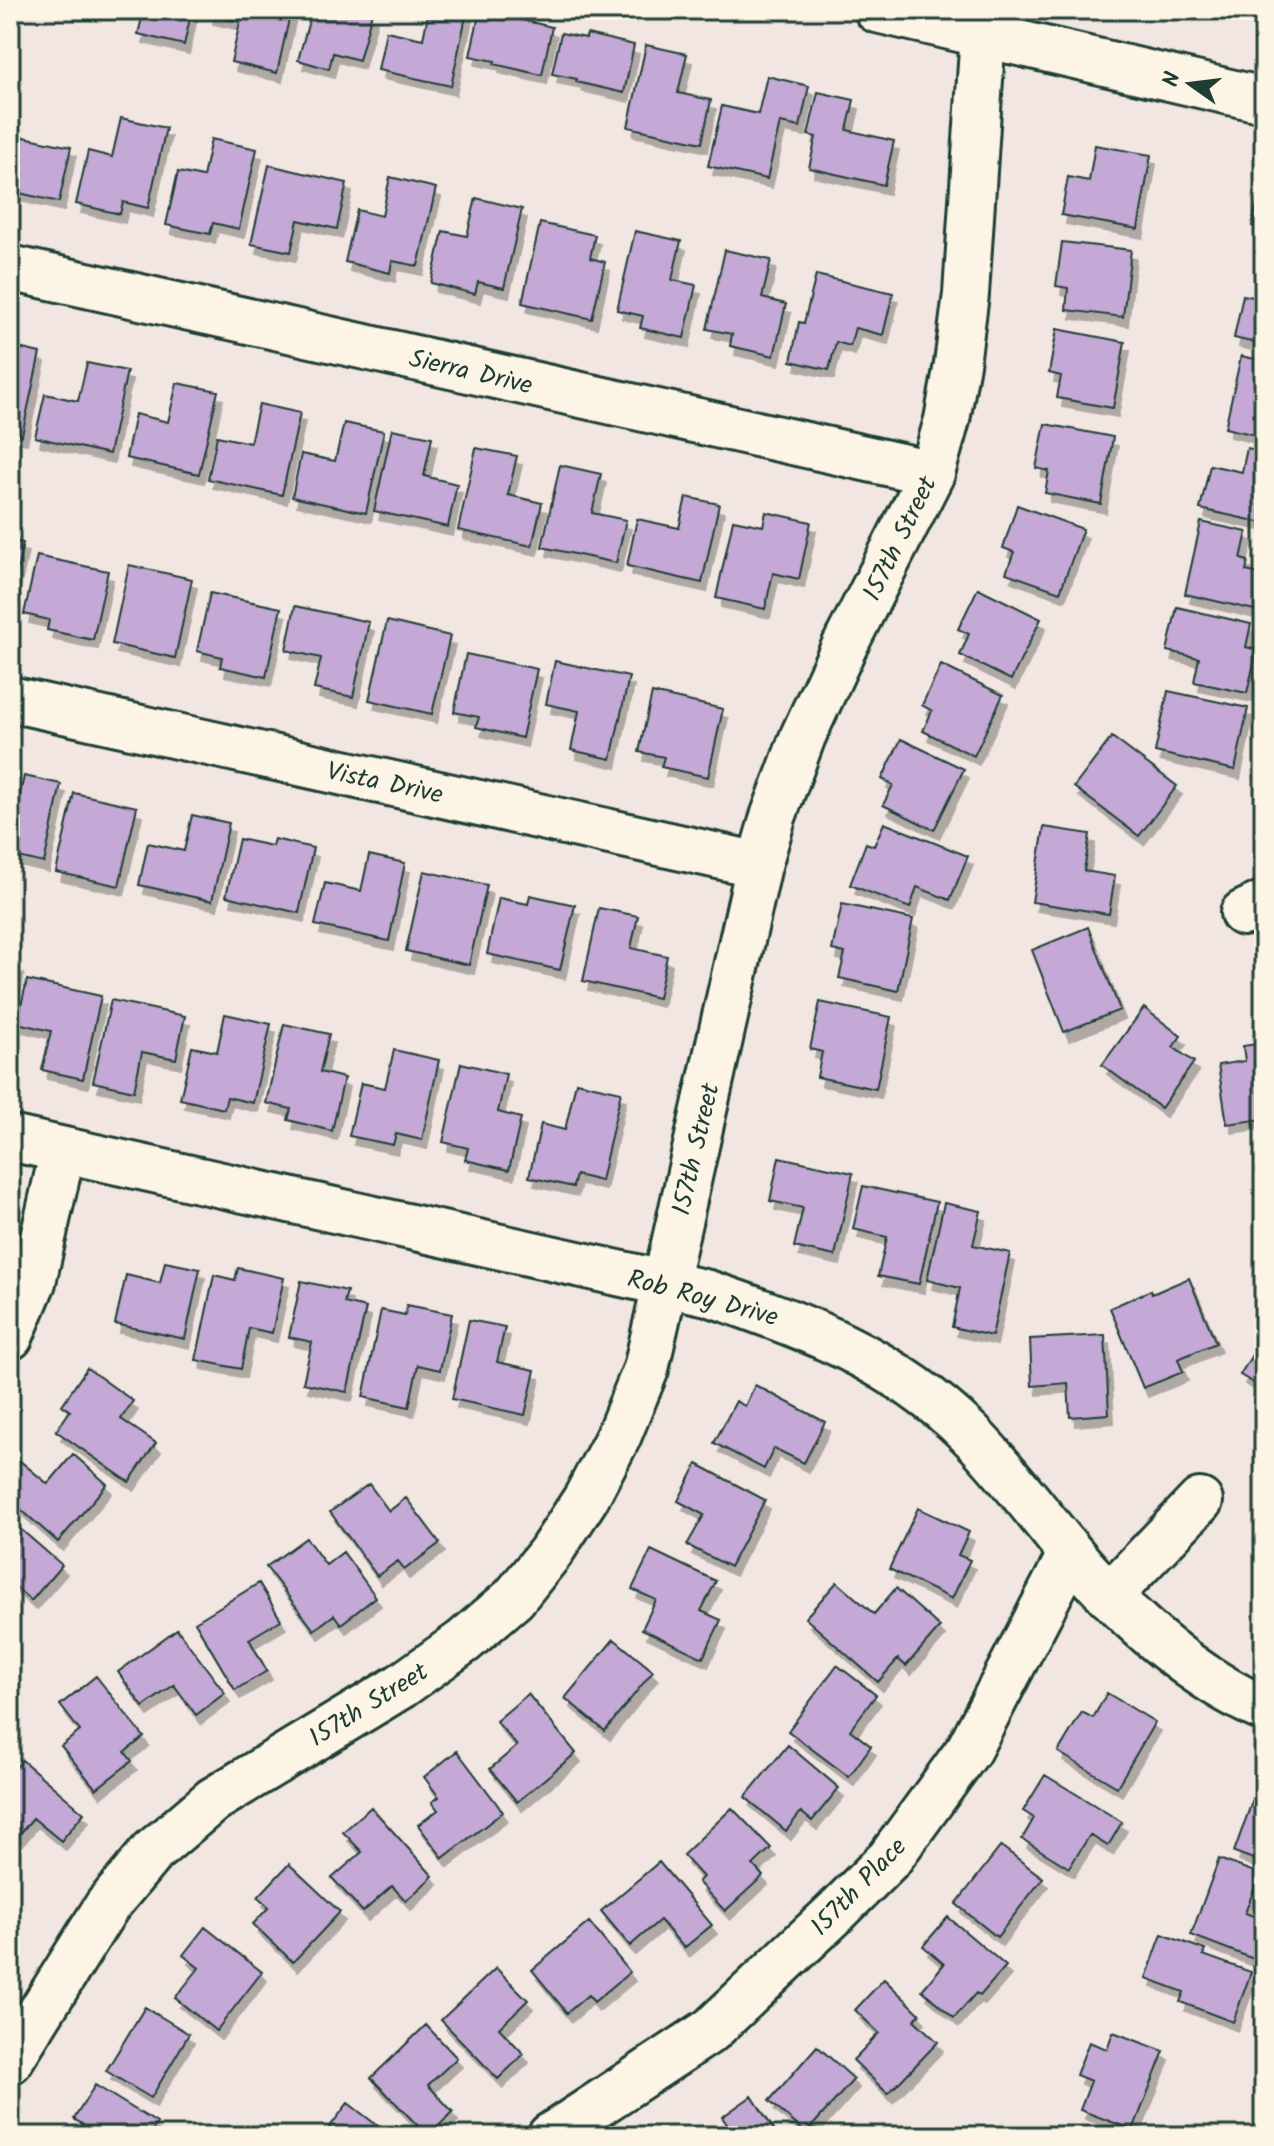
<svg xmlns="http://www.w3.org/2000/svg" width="1274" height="2146" font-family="Kalam,sans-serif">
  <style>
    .building { fill: #c4a8d5; stroke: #1f3d34; stroke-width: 2; filter: url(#shadow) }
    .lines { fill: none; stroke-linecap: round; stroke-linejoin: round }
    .minor-casing { stroke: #1f3d34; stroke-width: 50 }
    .minor { stroke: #fcf5e5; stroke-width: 44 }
    .labels { text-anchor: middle; stroke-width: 6; stroke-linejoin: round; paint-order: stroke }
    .street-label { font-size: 26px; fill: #1f3d34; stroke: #fcf5e5 }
  </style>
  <defs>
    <filter id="shadow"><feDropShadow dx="5" dy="9" stdDeviation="0" flood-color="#0004"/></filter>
  </defs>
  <rect width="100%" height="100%" fill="#f1e6e2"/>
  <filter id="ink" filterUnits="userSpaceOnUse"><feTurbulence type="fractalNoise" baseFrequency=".0125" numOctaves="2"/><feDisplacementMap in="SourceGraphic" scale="16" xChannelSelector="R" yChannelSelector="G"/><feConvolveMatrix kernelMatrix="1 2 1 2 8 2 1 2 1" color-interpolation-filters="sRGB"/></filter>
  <g filter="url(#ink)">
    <path class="building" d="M144 10H192L184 45 138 34Z
      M209 10H291L277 73 231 62 240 22 208 15Z
      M312 10H361L372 13 359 60 333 53 329 69 298 60Z
      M429 10 467 12 451 86 378 70 386 31 423 39Z
      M479 15 504 20 505 16 552 27 542 75 494 64 495 61 470 56Z
      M561 33 586 38 587 34 634 45 624 93 576 82 577 79 552 74Z
      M646 45 687 54 678 93 711 100 702 143 628 127Z
      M767 76 809 86 800 127 780 123 767 179 708 166 722 106 758 114Z
      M818 92 854 100 847 130 894 141 884 185 809 168 816 137 808 135Z
      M121 118 166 128 148 208 123 202 120 214 76 204 88 151 112 157Z
      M10 134 71 147 59 202 10 191Z
      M211 139 257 149 239 229 213 223 210 234 166 225 178 172 203 177Z
      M1095 145 1151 155 1138 229 1061 215 1068 177 1089 181Z
      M269 165 347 183 337 229 298 220 291 252 251 244Z
      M390 177 436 188 418 266 392 261 390 273 345 262 357 210 382 216Z
      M1262 182 1264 183V229L1252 226Z
      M476 198 522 209 504 288 478 282 475 294 431 283 443 231 467 236Z
      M540 223 595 235 590 258 605 262 592 319 522 303Z
      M635 231 681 241 672 280 696 285 684 338 640 328 643 316 617 310Z
      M1062 242 1131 250 1123 317 1066 310 1068 288 1056 286Z
      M725 250 771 260 762 298 786 304 774 356 730 346 732 334 707 329Z
      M816 275 893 293 883 335 855 328 850 346 836 342 829 370 791 361 799 322 804 323Z
      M1243 295 1264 299V345L1234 338Z
      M1057 329 1125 342 1113 408 1057 398 1061 376 1049 373Z
      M10 346 40 353 22 435 10 433Z
      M1241 356 1264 361V437L1225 428Z
      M87 363 127 371 109 454 35 437 45 394 78 401Z
      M177 383 218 391 199 474 126 458 135 414 168 422Z
      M259 404 300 413 282 495 208 479 217 436 250 443Z
      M344 423 384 431 366 513 292 497 301 454 335 461Z
      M1045 424 1113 437 1101 504 1045 493 1049 471 1036 468Z
      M392 429 432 437 424 476 457 484 448 527 374 511Z
      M476 448 517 456 508 495 542 503 532 546 458 530Z
      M1247 448 1264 452V523L1200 509 1210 465 1242 472Z
      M560 465 601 474 592 513 626 520 616 563 542 547Z
      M686 497 719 504 702 583 627 566 637 519 679 528Z
      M1017 505 1083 529 1060 592 1006 573 1014 552 1003 548Z
      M766 512 811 522 799 579 773 573 765 609 716 598 733 520 763 526Z
      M1201 522 1247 532 1241 559 1248 561 1246 571 1264 575 1263 612 1185 594Z
      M10 540 23 543 10 603Z
      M37 556 108 571 93 640 47 630 49 620 24 614Z
      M129 565 192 579 175 658 112 644Z
      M978 588 1041 619 1011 680 960 655 969 634 958 629Z
      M210 593 281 608 266 677 220 667 222 657 197 651Z
      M295 606 369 622 353 697 314 689 321 658 286 650Z
      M1177 607 1251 624 1246 647 1257 650 1247 693 1194 682 1199 658 1167 651Z
      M387 621 450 636 432 714 369 700Z
      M466 654 537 669 522 738 476 727 479 717 454 712Z
      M555 661 629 677 611 759 571 750 579 711 546 704Z
      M941 665 1003 695 974 756 923 731 932 711 922 705Z
      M1168 691 1248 708 1235 770 1155 752Z
      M652 693 723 709 708 777 661 767 664 757 639 752Z
      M1112 737 1177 786 1139 836 1074 787Z
      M901 739 964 769 934 830 883 805 893 785 882 779Z
      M24 776 61 784 44 863 10 855V811L16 812Z
      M74 793 137 807 119 886 56 872Z
      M192 815 229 823 212 901 139 885 148 843 184 851Z
      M884 823 968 856 950 900 917 887 910 908 850 885 866 843 874 846Z
      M1044 827 1090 834 1084 871 1115 876 1109 914 1032 902Z
      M239 839 272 846 274 839 313 848 299 913 226 896Z
      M369 855 405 863 389 941 315 925 325 883 361 891Z
      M424 871 487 885 469 965 406 951Z
      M530 895 575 905 560 970 487 954 499 898 528 904Z
      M842 904 913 919 898 991 839 978 845 953 832 950Z
      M599 908 638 916 631 948 667 956 658 998 583 981Z
      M1088 927 1120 1010 1064 1032 1032 950Z
      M10 963 19 965 10 1007Z
      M27 980 101 996 83 1079 42 1070 51 1031 17 1023Z
      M111 1000 185 1016 176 1059 142 1052 134 1091 93 1082Z
      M820 1002 891 1017 876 1089 817 1077 822 1052 810 1049Z
      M1144 1008 1181 1036 1173 1047 1194 1062 1161 1108 1102 1065Z
      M225 1014 271 1024 253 1103 227 1097 224 1109 180 1099 192 1047 217 1052Z
      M284 1024 329 1034 320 1072 344 1078 332 1131 288 1120 291 1109 266 1103Z
      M1264 1043V1119L1227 1124 1218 1065 1245 1061 1243 1046Z
      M394 1050 439 1060 422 1140 396 1134 393 1145 349 1136 361 1083 385 1088Z
      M461 1063 506 1074 498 1112 521 1118 509 1170 465 1160 468 1148 443 1142Z
      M576 1082 621 1092 601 1181 576 1175 573 1187 529 1177 541 1124 565 1130Z
      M779 1157 853 1173 835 1256 794 1247 803 1208 770 1201Z
      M863 1186 937 1202 919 1284 878 1276 887 1237 853 1229Z
      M944 1203 981 1211 973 1245 1010 1253 992 1336 952 1327 960 1288 927 1280Z
      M165 1262 200 1269 185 1339 115 1324 126 1275 160 1283Z
      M238 1268 284 1278 272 1333 249 1328 241 1369 196 1360 214 1275 235 1280Z
      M1189 1278 1216 1343 1178 1359 1183 1372 1143 1388 1110 1308 1151 1290 1152 1294Z
      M301 1281 347 1291 344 1303 366 1308 347 1392 303 1383 312 1342 289 1337Z
      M407 1305 452 1314 440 1370 418 1365 409 1407 363 1397 381 1310 405 1315Z
      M469 1320 505 1327 497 1362 535 1370 525 1415 452 1399Z
      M1105 1335 1109 1414 1070 1417 1068 1383 1032 1386 1030 1339Z
      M1264 1335V1389L1240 1375Z
      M87 1368 133 1401 121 1419 156 1443 129 1482 56 1431 70 1411 62 1405Z
      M755 1385 825 1422 804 1463 774 1448 764 1469 714 1443 736 1401 745 1406Z
      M73 1454 107 1484 58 1542 10 1500V1473L20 1461 48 1484Z
      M697 1464 765 1500 730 1567 687 1545 704 1515 678 1501Z
      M369 1484 389 1511 406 1498 440 1543 404 1570 398 1561 377 1576 330 1512Z
      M918 1508 969 1532 958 1555 970 1560 952 1599 889 1569Z
      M10 1520 62 1565 31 1601 10 1582Z
      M306 1538 326 1565 343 1552 376 1597 341 1624 334 1615 314 1630 266 1567Z
      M651 1550 716 1581 701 1611 721 1620 703 1658 642 1629 656 1600 632 1589Z
      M837 1582 874 1614 896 1588 940 1627 906 1666 898 1659 878 1682 805 1618Z
      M259 1583 281 1620 249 1639 267 1671 235 1690 195 1622Z
      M177 1629 225 1693 196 1715 174 1685 143 1707 118 1672Z
      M614 1639 653 1671 605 1731 565 1698Z
      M837 1665 876 1695 850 1730 871 1746 849 1777 788 1731Z
      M96 1676 144 1737 125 1752 132 1761 96 1789 61 1746 80 1731 60 1705Z
      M1107 1693 1155 1722 1117 1787 1058 1752 1082 1712 1093 1718Z
      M528 1694 576 1753 517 1802 490 1769 517 1746 496 1721Z
      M788 1745 839 1788 812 1821 801 1812 786 1831 745 1797Z
      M457 1751 503 1812 443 1858 418 1825 438 1810 432 1802 439 1797 424 1777Z
      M22 1760 84 1813 61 1841 33 1818 10 1846V1775Z
      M1045 1775 1122 1822 1108 1846 1090 1835 1069 1868 1022 1839 1034 1818 1023 1811Z
      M1259 1782 1264 1784V1863L1234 1852Z
      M371 1807 433 1876 406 1901 392 1886 363 1912 332 1878 362 1852 343 1832Z
      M732 1808 771 1848 753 1865 763 1876 725 1911 698 1882 703 1877 683 1855Z
      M1001 1846 1043 1878 997 1937 956 1904Z
      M1219 1859 1260 1874 1245 1913 1264 1920V1963L1191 1935Z
      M659 1862 712 1925 684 1948 660 1920 630 1946 601 1911Z
      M289 1864 340 1912 293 1962 253 1924 269 1907 258 1897Z
      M948 1917 1006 1966 980 1996 976 1993 954 2018 922 1990 944 1964 923 1946Z
      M589 1922 630 1972 594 2002 588 1995 567 2013 532 1970Z
      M205 1927 262 1972 216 2031 175 1998 199 1968 183 1955Z
      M1162 1934 1205 1950 1203 1955 1251 1972 1233 2022 1180 2002 1184 1992 1146 1978Z
      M496 1968 528 2000 499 2028 524 2054 498 2079 441 2020Z
      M884 1979 920 2014 914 2020 938 2042 888 2094 853 2060 879 2033 855 2010Z
      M145 2007 189 2034 151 2098 106 2071Z
      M426 2025 457 2058 428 2085 453 2112 428 2136 371 2078Z
      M1113 2032 1164 2051 1133 2130 1080 2110 1091 2081 1076 2075 1089 2042 1107 2049Z
      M817 2046 854 2079 806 2133 769 2101Z
      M95 2085 157 2123 149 2136H98L99 2135 74 2119Z
      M752 2096 778 2136H735L722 2117Z
      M348 2103 391 2136H323Z"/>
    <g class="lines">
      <defs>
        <path id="minor" d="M877 10 1264 100
          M10 268 932 473
          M10 699 759 865
          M1243 913 1264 903
          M10 1138 708 1293C805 1326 894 1359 969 1433 1006 1470 1037 1513 1071 1553 1124 1616 1188 1675 1264 1709
          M10 1337 33 1282 63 1150
          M1109 1596 1200 1501
          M10 2061 107 1906 152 1852 213 1800 401 1686 464 1641 514 1598 550 1553 586 1498 618 1437 646 1369 759 865 773 817 803 736 844 647 932 473 947 420 957 364 966 294 983 33 986 10
          M550 2136 711 2030 835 1913 890 1858 969 1749 1071 1553"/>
      </defs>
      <use href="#minor" class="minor-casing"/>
      <use href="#minor" class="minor"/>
    </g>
  </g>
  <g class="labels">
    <g class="street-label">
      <text transform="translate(471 371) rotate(13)" y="9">Sierra Drive</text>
      <text transform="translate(899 538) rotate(-64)" y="9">157th Street</text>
      <text transform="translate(385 782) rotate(12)" y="9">Vista Drive</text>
      <text transform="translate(695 1149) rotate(-77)" y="9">157th Street</text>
      <text transform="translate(703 1297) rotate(15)" y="9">Rob Roy Drive</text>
      <text transform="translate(368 1704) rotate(-32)" y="9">157th Street</text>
      <text transform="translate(858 1886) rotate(-46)" y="9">157th Place</text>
    </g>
  </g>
  <rect width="1274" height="2146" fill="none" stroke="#fcf5e5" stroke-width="40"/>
  <rect x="20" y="20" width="1234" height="2106" fill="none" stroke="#1f3d34" stroke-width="3" filter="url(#ink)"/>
  <g transform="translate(1190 84) rotate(284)" stroke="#fcf5e5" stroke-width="6" paint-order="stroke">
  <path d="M0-6L14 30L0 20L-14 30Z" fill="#1f3d34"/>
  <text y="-12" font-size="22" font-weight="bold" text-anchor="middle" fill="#1f3d34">N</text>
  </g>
</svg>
